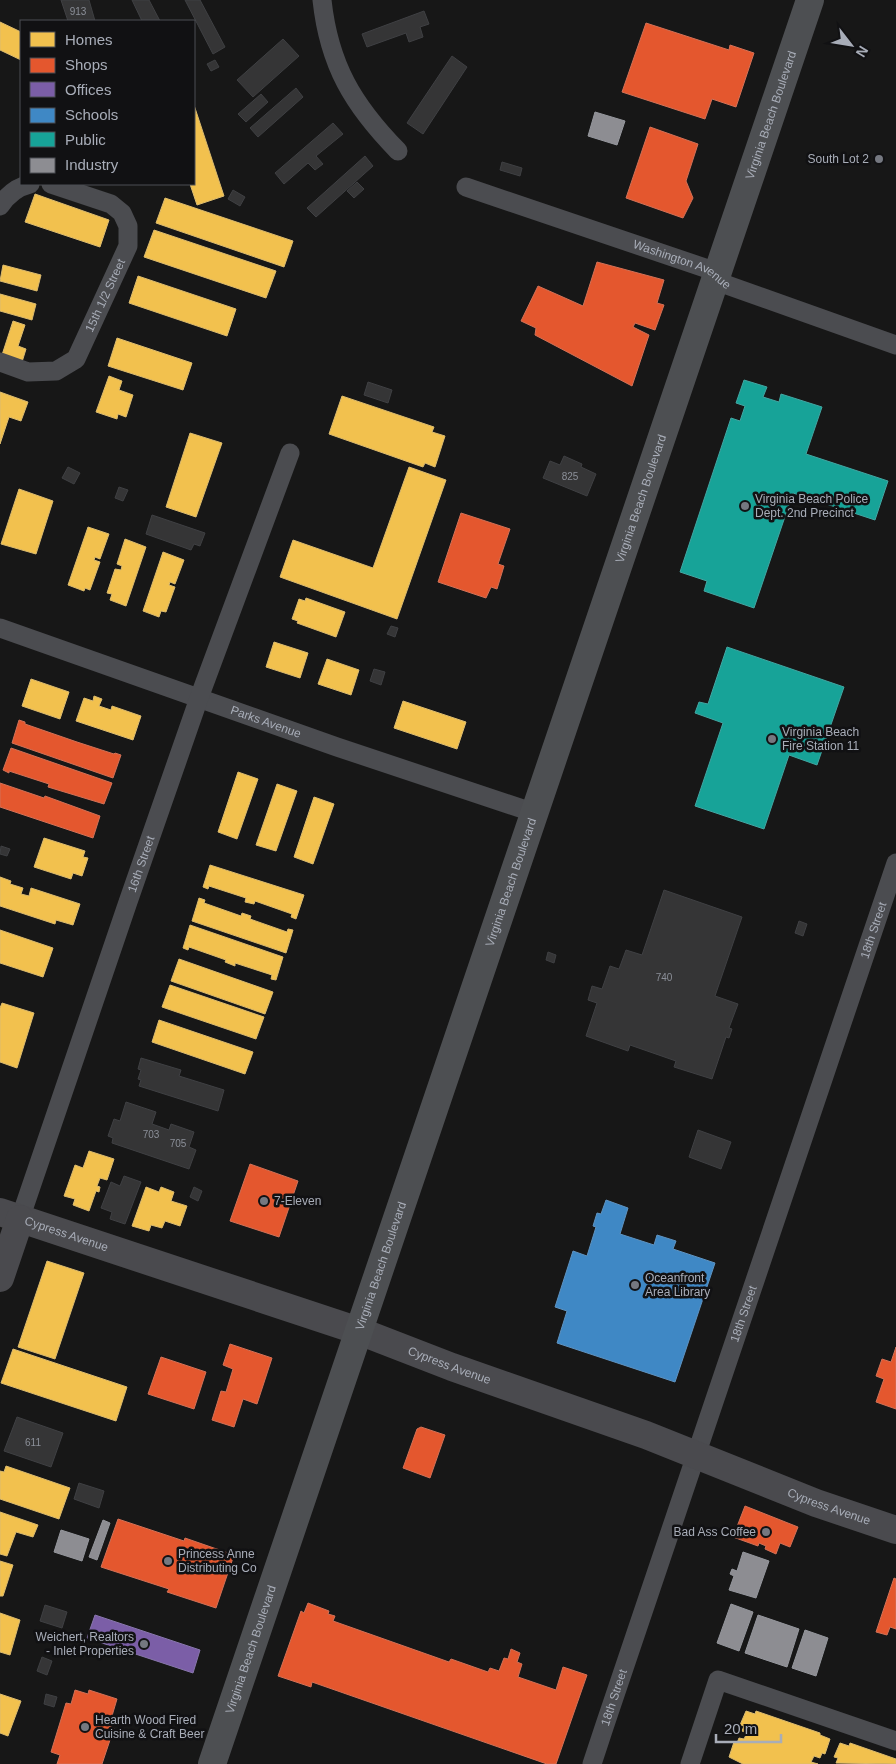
<svg xmlns="http://www.w3.org/2000/svg" width="896" height="1764" font-family="Arial,sans-serif">
  <style>
    .homes { fill: #f2c14e; stroke: #dcbb6e }
    .shops { fill: #e4572e; stroke: #d27157 }
    .offices { fill: #7b5ea7; stroke: #8876ac }
    .schools { fill: #3f88c5; stroke: #5e93c1 }
    .public { fill: #17a398; stroke: #42a6a2 }
    .industry { fill: #8d8d92; stroke: #95979d }
    .building { fill: #353536; stroke: #3f4043 }
    .lines { fill: none; stroke-linecap: round; stroke-linejoin: round }
    .street { stroke: #4b4c50; stroke-width: 19 }
    .secondary { stroke: #4a4a4e; stroke-width: 28 }
    .primary { stroke: #4d4f52; stroke-width: 28 }
    .poi-dot { fill: #757880; stroke: #111113; stroke-width: 2 }
    .labels { text-anchor: middle; stroke-width: 5; stroke-linejoin: round; paint-order: stroke }
    .number-label { font-size: 10px; fill: #8b8f98 }
    .street-label { font-size: 12px; fill: #a8adb8; stroke: #111113 }
    .poi-label { font-size: 12px; fill: #a8adb8; stroke: #111113; text-anchor: start }
  </style>
  <rect width="100%" height="100%" fill="#171717"/>
  <path class="homes" d="M0 22 21 32V60L0 50Z
    M194 105 224 196 197 205 190 184H194Z
    M35 194 109 220 100 247 25 222Z
    M165 198 293 241 284 267 156 223Z
    M154 230 276 271 266 298 144 257Z
    M3 265 41 275 37 291 0 281Z
    M138 276 236 309 227 336 129 303Z
    M0 294 36 304 32 320 0 311Z
    M13 321 25 325 18 346 26 349 22 362 2 355Z
    M117 338 192 363 183 390 108 366Z
    M109 376 122 381 119 390 133 395 126 417 118 414 117 419 96 412Z
    M0 392 28 402 21 421 9 417 0 444Z
    M342 396 434 427 432 432 445 436 435 467 425 463 423 467 329 434Z
    M190 433 222 443 196 517 166 507Z
    M409 467 446 480 397 619 280 577 293 540 373 568Z
    M19 489 53 501 36 554 1 544Z
    M88 527 109 534 100 559 95 557 94 560 100 562 90 590 85 588 84 591 68 585Z
    M125 539 146 547 126 606 110 600 112 594 107 593 115 569 121 570 122 566 117 564Z
    M163 552 184 560 175 584 170 582 169 585 175 587 166 612 161 611 159 617 143 611Z
    M306 598 345 612 336 637 297 623 298 621 292 619 299 599 305 601Z
    M274 642 308 653 300 678 266 667Z
    M327 659 359 670 351 695 318 684Z
    M31 679 69 692 60 719 22 706Z
    M94 696 102 699 99 706 111 710 112 706 141 716 133 740 76 721 84 698 93 701Z
    M403 701 466 722 457 749 394 728Z
    M238 772 258 779 237 839 218 832Z
    M277 784 297 791 276 851 256 845Z
    M314 797 334 804 313 864 294 857Z
    M44 838 85 851 83 857 88 858 82 876 73 873 71 879 34 867Z
    M210 865 304 895 296 919 291 917 292 914 255 901 254 904 245 902 246 898 209 886 208 889 203 887Z
    M0 877 11 881 10 884 23 888 21 894 29 896 31 888 80 904 73 925 56 920 55 924 0 906Z
    M199 898 205 900 204 903 241 916 242 913 251 916 250 919 287 932 288 929 293 930 286 953 192 921Z
    M190 925 283 957 276 980 271 979 272 975 235 963V966L225 962 226 960 189 947 188 950 183 948Z
    M0 930 53 948 43 977 0 963Z
    M179 959 273 992 265 1014 171 981Z
    M170 985 264 1017 256 1039 162 1007Z
    M2 1003 34 1013 17 1068 0 1062V1008Z
    M159 1020 253 1052 245 1074 152 1042Z
    M89 1151 114 1159 107 1180 100 1178 97 1186 100 1187 99 1192 96 1191 89 1211 73 1205 75 1199 64 1196 75 1165 83 1168Z
    M146 1187 159 1192 161 1187 174 1192 171 1201 187 1206 180 1226 165 1221 162 1228 151 1225 149 1231 132 1226Z
    M47 1261 84 1273 55 1359 18 1347Z
    M13 1349 127 1387 116 1421 1 1383Z
    M6 1466 70 1488 59 1519 0 1499V1471L4 1472Z
    M0 1512 38 1525 33 1537 16 1532 7 1556 0 1554Z
    M0 1561 13 1565 3 1596H0Z
    M0 1613 20 1620 10 1655 0 1652Z
    M0 1694 21 1701 8 1736 0 1733Z
    M746 1711 755 1714 756 1711 820 1733V1735L830 1739 825 1754 822 1753 820 1758 814 1756 811 1762 818 1764H743L729 1757 734 1742 737 1743 739 1738 744 1739 747 1733 742 1731 744 1726 740 1725Z
    M840 1743 849 1746 850 1743 896 1759V1764L836 1763 838 1758 834 1757Z"/>
  <path class="shops" d="M646 23 729 50 730 45 754 53 736 107 712 99 705 119 622 92Z
    M650 127 698 144 686 181 693 198 683 218 626 198Z
    M597 262 664 280 657 303 664 305 655 330 635 323 633 327 649 335 632 386 535 335 536 328 521 321 538 286 583 306Z
    M461 513 510 529 498 564 504 566 497 589 491 587 486 598 438 582Z
    M19 720 25 722V724L77 742 114 754 115 753 121 755 113 778 12 743Z
    M11 748 112 783 104 804 48 787 49 784 9 771V773L3 770Z
    M0 783 44 798 45 796 100 816 93 838 0 807Z
    M250 1164 298 1181 279 1237 230 1221Z
    M230 1344 272 1358 257 1404 243 1399 234 1427 212 1420 221 1391 226 1392 233 1369 223 1365Z
    M896 1347V1409L876 1402 884 1379 876 1376 882 1359 891 1362Z
    M161 1357 206 1372 194 1409 148 1394Z
    M421 1427 445 1435 430 1478 403 1468 417 1429Z
    M745 1506 798 1527 790 1547 780 1543 776 1554 765 1549 766 1546 759 1543 758 1546 733 1537Z
    M118 1519 184 1541 185 1538 234 1555 216 1608 167 1592 169 1589 101 1567Z
    M894 1578 896 1579V1629L890 1627 887 1635 876 1632Z
    M308 1603 329 1611 328 1614 335 1616 333 1621 449 1662 451 1659 488 1672 490 1668 499 1671 504 1658 508 1659 511 1649 520 1653 517 1662 522 1664 518 1677 556 1690 563 1667 587 1675 556 1764H547L312 1682 311 1687 278 1676 301 1611 304 1613Z
    M75 1690 88 1694 89 1690 117 1699 109 1726 114 1728 102 1764H57L60 1755 51 1752 66 1703 71 1704Z"/>
  <path class="offices" d="M95 1615 200 1650 193 1673 87 1638Z"/>
  <path class="schools" d="M606 1200 628 1208 620 1234 654 1245 657 1235 676 1241 673 1249 715 1263 675 1382 557 1343 567 1311 555 1307 573 1251 587 1256 596 1227 593 1226 597 1213 601 1214Z"/>
  <path class="public" d="M744 380 767 387 763 397 779 402 781 394 822 407 806 454 888 481 875 520 793 493 754 608 704 591 707 581 680 572 731 418 740 421 745 406 736 403Z
    M727 647 844 687 817 765 789 755 764 829 695 806 723 723 695 713 699 702 708 704Z"/>
  <path class="industry" d="M595 112 625 121 617 145 588 136Z
    M103 1520 110 1523 97 1560 89 1557Z
    M61 1530 89 1539 82 1561 54 1552Z
    M743 1552 769 1561 756 1598 729 1590 734 1576 730 1574 732 1569 737 1571Z
    M731 1604 753 1612 739 1651 717 1643Z
    M758 1615 799 1629 787 1667 745 1653Z
    M805 1630 828 1638 816 1676 792 1668Z"/>
  <path class="building" d="M61 0H89L95 21H68Z
    M132 0H149L160 21H142Z
    M185 0H200L225 47 213 54Z
    M424 11 429 24 420 27 423 37 409 42 406 33 367 47 362 34Z
    M283 39 299 56 253 97 237 80Z
    M452 56 467 67 423 134 407 123Z
    M215 60 219 67 211 71 207 64Z
    M296 88 303 97 258 137 250 128Z
    M261 94 268 102 246 122 238 114Z
    M333 123 343 134 316 156 323 164 315 170 308 163 284 184 275 173Z
    M365 156 373 166 316 217 307 208Z
    M502 162 522 168 520 176 500 170Z
    M357 182 364 189 354 198 347 191Z
    M233 190 245 197 240 206 228 199Z
    M368 382 392 390 388 403 364 395Z
    M564 456 582 464 581 467 596 474 587 496 543 478 550 461 560 465Z
    M68 467 80 473 74 484 62 478Z
    M119 487 128 490 123 501 115 498Z
    M152 515 205 533 200 546 194 544 191 550 146 534Z
    M391 626 398 628 395 637 387 634Z
    M374 669 385 672 381 685 370 681Z
    M1 846 10 849 7 856 0 854Z
    M664 890 742 917 715 996 738 1004 729 1028 732 1029 729 1038 726 1037 712 1079 674 1067 676 1061 630 1045 628 1051 586 1036 597 1003 588 1000 592 986 602 989 610 966 619 969 626 950 642 955Z
    M799 921 807 924 803 936 795 933Z
    M548 952 556 955 554 963 546 960Z
    M141 1058 181 1070 179 1076 224 1090 218 1111 139 1086 141 1080 138 1079 141 1070 138 1069Z
    M126 1102 156 1112 152 1124 169 1130 171 1124 194 1132 189 1147 196 1150 189 1169 112 1143 113 1138 108 1136 114 1119 120 1121Z
    M698 1130 731 1142 721 1169 689 1157Z
    M124 1176 141 1182 125 1224 110 1219 112 1212 101 1208 111 1182 120 1186Z
    M194 1187 202 1191 198 1201 190 1197Z
    M17 1417 63 1433 51 1467 4 1451Z
    M79 1483 104 1491 99 1508 74 1499Z
    M45 1605 67 1612 62 1628 40 1621Z
    M42 1657 52 1661 47 1675 37 1671Z
    M46 1694 57 1697 54 1707 44 1704Z"/>
  <g class="lines">
    <g class="street">
      <path d="M322 0C329 65 353 105 398 151"/>
      <path id="s1" d="M466 187 708 269 727 285 896 345"/>
      <path d="M0 206C8 194 17 187 30 184"/>
      <path id="s2" d="M0 362 28 372 56 371 76 359 128 246V226L122 213 111 204 51 184"/>
      <path id="s3" d="M0 628 337 747 535 813"/>
      <path id="s4" d="M20 1219 128 902 199 698 290 453"/>
      <path id="s5" d="M592 1764C691 1463 796 1164 896 863"/>
      <path d="M690 1764 718 1680 896 1741"/>
    </g>
    <g class="secondary">
      <path id="s6" d="M0 1212 359 1331 452 1367 646 1435 816 1503 896 1530"/>
      <path d="M0 1278 20 1219"/>
    </g>
    <path class="primary" id="s7" d="M212 1764 810 0"/>
  </g>
  <g class="poi-dot">
    <circle cx="879" cy="159" r="5"/>
    <circle cx="745" cy="506" r="5"/>
    <circle cx="772" cy="739" r="5"/>
    <circle cx="264" cy="1201" r="5"/>
    <circle cx="635" cy="1285" r="5"/>
    <circle cx="766" cy="1532" r="5"/>
    <circle cx="168" cy="1561" r="5"/>
    <circle cx="144" cy="1644" r="5"/>
    <circle cx="85" cy="1727" r="5"/>
  </g>
  <g class="labels">
    <g class="number-label">
      <text x="78" y="15">913</text>
      <text x="570" y="480">825</text>
      <text x="664" y="981">740</text>
      <text x="151" y="1138">703</text>
      <text x="178" y="1147">705</text>
      <text x="33" y="1446">611</text>
    </g>
    <g class="street-label">
      <text dy="4" stroke="none"><textPath href="#s7" startOffset="1741">Virginia Beach Boulevard</textPath></text>
      <text dy="4" stroke="none"><textPath href="#s1" startOffset="230">Washington Avenue</textPath></text>
      <text dy="4" stroke="none"><textPath href="#s2" startOffset="151">15th 1/2 Street</textPath></text>
      <text dy="4" stroke="none"><textPath href="#s7" startOffset="1336">Virginia Beach Boulevard</textPath></text>
      <text dy="4" stroke="none"><textPath href="#s3" startOffset="282">Parks Avenue</textPath></text>
      <text dy="4" stroke="none"><textPath href="#s4" startOffset="375">16th Street</textPath></text>
      <text dy="4" stroke="none"><textPath href="#s7" startOffset="931">Virginia Beach Boulevard</textPath></text>
      <text dy="4" stroke="none"><textPath href="#s5" startOffset="880">18th Street</textPath></text>
      <text dy="4" stroke="none"><textPath href="#s6" startOffset="70">Cypress Avenue</textPath></text>
      <text dy="4" stroke="none"><textPath href="#s7" startOffset="526">Virginia Beach Boulevard</textPath></text>
      <text dy="4" stroke="none"><textPath href="#s5" startOffset="475">18th Street</textPath></text>
      <text dy="4" stroke="none"><textPath href="#s6" startOffset="475">Cypress Avenue</textPath></text>
      <text dy="4" stroke="none"><textPath href="#s6" startOffset="880">Cypress Avenue</textPath></text>
      <text dy="4" stroke="none"><textPath href="#s7" startOffset="121">Virginia Beach Boulevard</textPath></text>
      <text dy="4" stroke="none"><textPath href="#s5" startOffset="70">18th Street</textPath></text>
    </g>
    <g class="poi-label">
      <text x="869" y="163" text-anchor="end">South Lot 2</text>
      <text x="755" y="503">Virginia Beach Police<tspan x="755" dy="14">Dept. 2nd Precinct</tspan></text>
      <text x="782" y="736">Virginia Beach<tspan x="782" dy="14">Fire Station 11</tspan></text>
      <text x="274" y="1205">7-Eleven</text>
      <text x="645" y="1282">Oceanfront<tspan x="645" dy="14">Area Library</tspan></text>
      <text x="756" y="1536" text-anchor="end">Bad Ass Coffee</text>
      <text x="178" y="1558">Princess Anne<tspan x="178" dy="14">Distributing Co</tspan></text>
      <text x="134" y="1641" text-anchor="end">Weichert, Realtors<tspan x="134" dy="14">- Inlet Properties</tspan></text>
      <text x="95" y="1724">Hearth Wood Fired<tspan x="95" dy="14">Cuisine &amp; Craft Beer</tspan></text>
    </g>
  </g>
  <rect x="20" y="20" width="175" height="165" fill="#111113" stroke="#4d4f55"/>
  <rect x="30" y="32" width="25" height="15" fill="#f2c14e" stroke="#4d4f55"/>
  <text x="65" y="45" font-size="15" fill="#a8adb8">Homes</text>
  <rect x="30" y="58" width="25" height="15" fill="#e4572e" stroke="#4d4f55"/>
  <text x="65" y="70" font-size="15" fill="#a8adb8">Shops</text>
  <rect x="30" y="82" width="25" height="15" fill="#7b5ea7" stroke="#4d4f55"/>
  <text x="65" y="95" font-size="15" fill="#a8adb8">Offices</text>
  <rect x="30" y="108" width="25" height="15" fill="#3f88c5" stroke="#4d4f55"/>
  <text x="65" y="120" font-size="15" fill="#a8adb8">Schools</text>
  <rect x="30" y="132" width="25" height="15" fill="#17a398" stroke="#4d4f55"/>
  <text x="65" y="145" font-size="15" fill="#a8adb8">Public</text>
  <rect x="30" y="158" width="25" height="15" fill="#8d8d92" stroke="#4d4f55"/>
  <text x="65" y="170" font-size="15" fill="#a8adb8">Industry</text>
  <g transform="translate(851 45) rotate(121)" stroke="#111113" stroke-width="4" paint-order="stroke">
  <path d="M0-4L9 19L0 12L-9 19Z" fill="#a8adb8"/>
  <text y="-8" font-size="14" font-weight="bold" text-anchor="middle" fill="#a8adb8">N</text>
  </g>
  <path d="M716 1734v8h65v-8" fill="none" stroke="#a8adb8" stroke-width="2.5"/>
  <text x="724" y="1734" font-size="15" fill="#a8adb8" stroke="#111113" stroke-width="4" paint-order="stroke">20 m</text>
</svg>
